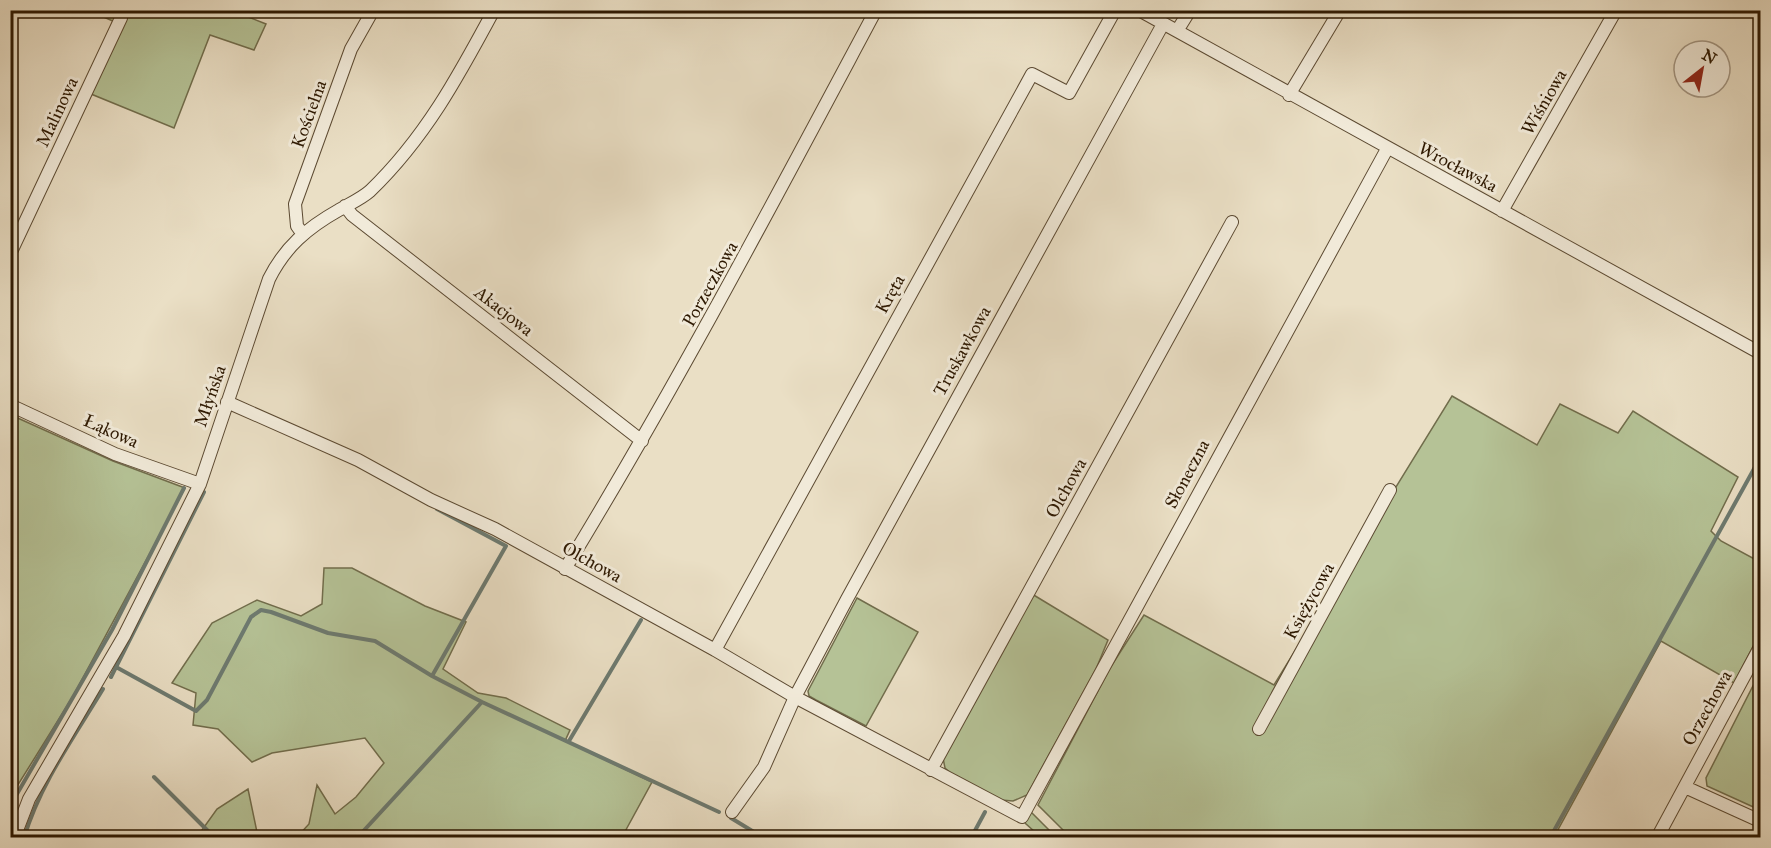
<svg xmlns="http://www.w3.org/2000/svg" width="1771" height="848" font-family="'IM FELL Great Primer',serif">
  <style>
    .green { fill: #b5c296; stroke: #716d4c; stroke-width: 1.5 }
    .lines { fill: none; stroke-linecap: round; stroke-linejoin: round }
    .stream { stroke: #6d7a70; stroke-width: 4 }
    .minor-casing { stroke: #5c4a32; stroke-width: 14 }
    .minor { stroke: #f1ead9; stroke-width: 12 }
    .labels { text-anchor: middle; stroke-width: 6; stroke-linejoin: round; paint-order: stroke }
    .street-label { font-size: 18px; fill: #2d1801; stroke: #f1ead9 }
  </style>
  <rect width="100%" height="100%" fill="#eadfc5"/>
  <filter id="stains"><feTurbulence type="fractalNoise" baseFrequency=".00333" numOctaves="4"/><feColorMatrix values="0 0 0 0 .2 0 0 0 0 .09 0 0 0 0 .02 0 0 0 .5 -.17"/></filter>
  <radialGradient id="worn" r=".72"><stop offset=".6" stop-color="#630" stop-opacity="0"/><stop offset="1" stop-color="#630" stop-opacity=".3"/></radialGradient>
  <path class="green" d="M90 11H121L115 22Z
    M128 11H233L266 24 254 50 210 35 174 128 91 94Z
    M1452 396 1537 445 1560 404 1618 433 1633 411 1738 477 1711 531 1721 541 1760 562V633L1734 683 1661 641 1554 837H1072L1068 835 1038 805 1110 668 1144 615 1274 685Z
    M11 415 113 461 185 488 72 698 11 796Z
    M324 568H352L425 606 466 622 443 669 478 693 506 698 570 730 565 741 652 782 622 837H297L309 824 317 785 335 814 356 797 384 763 365 738 272 753 252 762 218 729 193 725 196 693 172 683 212 623 257 600 301 616 322 604Z
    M1032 594 1108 640 1096 669 1027 795 1013 801 1001 800 956 778 945 768 943 758Z
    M857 598 918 632 866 726 816 700 809 696 808 691Z
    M1760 672V810L1707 786 1706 778Z
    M248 789 258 837H197L217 809Z
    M1030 811 1056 837H1034L1036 833 1025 823Z"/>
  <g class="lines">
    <path class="stream" d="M116 667 196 711 207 700 251 617 261 610 271 612 328 633 375 641 432 676 482 702 719 812
      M432 676 506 546 437 509
      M111 677 204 492
      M569 741 641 620
      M154 777 215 838
      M10 806 112 630 184 488
      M731 818 764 838
      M24 838C40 784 74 737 103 689
      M357 838 482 702
      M971 838 985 812
      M1550 838 1760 458"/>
    <defs>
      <path id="minor" d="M1139 10 1760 353
        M1177 31 1190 10
        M1289 95 1340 10
        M345 206 352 215 642 441
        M1502 211 1616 10
        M302 233 297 226 295 204 351 49 373 10
        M10 254 121 18
        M227 402 358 460 431 500 495 529 715 650 795 697 1022 817 1387 149
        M10 405 115 454 200 484
        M565 569C676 387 775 199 876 10
        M715 650 1032 74 1069 93 1115 10
        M1259 729 1390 490
        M931 770 1232 222
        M1685 787 1760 821
        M732 812 764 767 795 697 847 599 1163 24
        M14 838 29 799 124 636 200 484 269 279C285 247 307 228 339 210 349 204 361 199 370 191 425 138 458 77 494 10
        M1657 838 1760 647"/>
    </defs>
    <use href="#minor" class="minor-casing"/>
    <use href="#minor" class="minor"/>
  </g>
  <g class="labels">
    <g class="street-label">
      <text transform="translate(1544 102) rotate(-60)" y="6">Wiśniowa</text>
      <text transform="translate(57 112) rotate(-65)" y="6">Malinowa</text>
      <text transform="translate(309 114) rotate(-70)" y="6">Kościelna</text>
      <text transform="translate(1458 167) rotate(28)" y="6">Wrocławska</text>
      <text transform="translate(710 284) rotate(-61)" y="6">Porzeczkowa</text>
      <text transform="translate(890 294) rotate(-61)" y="6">Kręta</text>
      <text transform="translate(504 311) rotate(38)" y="6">Akacjowa</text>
      <text transform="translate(962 351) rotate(-61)" y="6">Truskawkowa</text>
      <text transform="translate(210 396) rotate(-71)" y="6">Młyńska</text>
      <text transform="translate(111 431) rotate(24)" y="6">Łąkowa</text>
      <text transform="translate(1187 474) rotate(-62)" y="6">Słoneczna</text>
      <text transform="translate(1066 488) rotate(-61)" y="6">Olchowa</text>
      <text transform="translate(592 562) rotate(29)" y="6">Olchowa</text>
      <text transform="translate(1309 601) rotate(-61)" y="6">Księżycowa</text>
      <text transform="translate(1707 708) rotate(-61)" y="6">Orzechowa</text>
    </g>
  </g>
  <rect width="1771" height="848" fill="none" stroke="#eadfc5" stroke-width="36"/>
  <rect x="12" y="12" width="1747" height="824" fill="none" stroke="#2d1801" stroke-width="3"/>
  <rect x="18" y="18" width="1735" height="812" fill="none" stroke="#2d1801" stroke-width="1.5"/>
  <g transform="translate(1702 69) rotate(31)"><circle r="28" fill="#f1ead9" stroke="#a39683" stroke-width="1.5"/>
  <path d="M0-4.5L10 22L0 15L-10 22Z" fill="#8f2418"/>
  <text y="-9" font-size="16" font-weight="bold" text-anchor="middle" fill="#2d1801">N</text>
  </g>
  <rect width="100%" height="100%" filter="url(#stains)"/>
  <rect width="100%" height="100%" fill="url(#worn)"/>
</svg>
